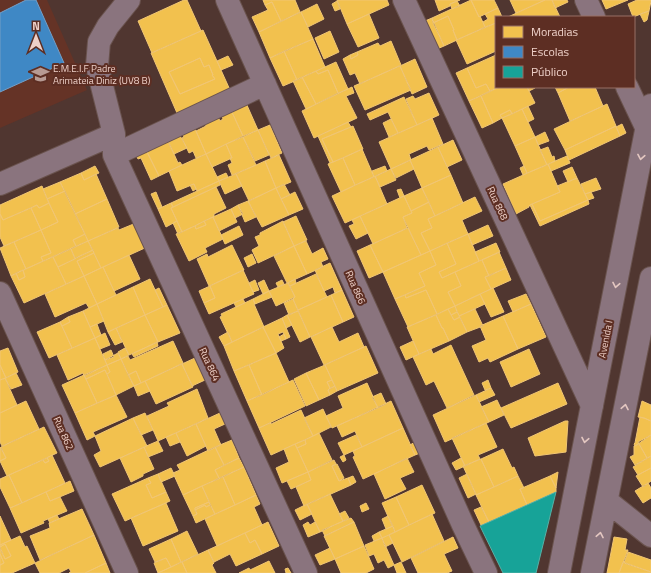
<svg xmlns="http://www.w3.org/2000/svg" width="651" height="573" font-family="'Titillium Web',sans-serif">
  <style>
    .built { fill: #653326 }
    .homes { fill: #f2c14e; stroke: #f1c673; fill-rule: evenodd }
    .schools { fill: #3f88c5; stroke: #749ec6 }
    .public { fill: #17a398; stroke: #58b0a6 }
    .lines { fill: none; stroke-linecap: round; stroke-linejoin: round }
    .minor-casing { stroke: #6a534e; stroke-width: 24 }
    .minor { stroke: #8a747e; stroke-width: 22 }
    .oneway { stroke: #e4c7c1 }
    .labels { text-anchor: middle; stroke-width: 4; stroke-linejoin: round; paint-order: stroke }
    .poi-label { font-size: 10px; fill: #eed0c8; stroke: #5d2e23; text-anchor: start }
    .street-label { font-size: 10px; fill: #eed0c8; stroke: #5d2e23 }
  </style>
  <rect width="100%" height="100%" fill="#503630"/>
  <path class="built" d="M0 0H47L87 90 0 128Z"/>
  <path class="homes" d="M184 0H187L201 31 152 53 138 21Z
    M263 0H295L300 12 281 21 272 2 265 5Z
    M337 0H387L389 5 347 24Z
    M435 0H460L450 4V6L439 11Z
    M471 0 479 17 480 16 485 27 457 40 453 30H454L448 16 433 23 432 18Z
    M471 0H494L498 8 479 17Z
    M510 0H545L516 13Z
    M545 0H552L560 17H508Z
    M552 0H567L568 2 555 8Z
    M602 0H628L606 9Z
    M637 0H651V1L649 11 633 17 628 4Z
    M337 1 340 9 335 11 332 4Z
    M457 1 460 6 452 9 450 4Z
    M272 2 281 21 259 32 252 17 268 10 265 5Z
    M317 4 324 19 308 27 301 12Z
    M498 8 502 17H496V23L485 27 483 22 488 19 485 14Z
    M649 11 647 20 644 22 640 14Z
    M301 12 313 39 270 58 259 32Z
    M369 14 379 38 358 47 347 24Z
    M448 16 454 30H453L457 40 444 46 433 23Z
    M432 18 444 46 437 49 425 21Z
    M496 23V51L467 64 456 40Z
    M203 30 230 90 177 113 151 53ZM200 58 204 67 209 65 213 75H212L215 79 180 94 169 72Z
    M330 31 339 52 324 59 315 38Z
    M313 39 325 67 297 80 284 51Z
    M391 41 401 65 360 84 355 73 350 75 343 59 350 55 351 59 358 55 357 52 378 43 380 46Z
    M284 51 297 80 283 86 270 58Z
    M357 52 358 55 351 59 350 55Z
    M496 55V87H499L490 91 486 84 476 88 467 68Z
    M228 56 233 65 221 70 217 61Z
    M200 58 204 67 209 65 213 75H212L215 79 180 94 169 72Z
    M415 59 427 87 412 94 400 66Z
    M336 62 348 89 338 93 328 70 318 74 316 71Z
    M400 66 411 90 365 110 354 86Z
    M467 68 476 88 486 84 490 91 469 101 456 73Z
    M328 70 338 93 316 104 302 77 316 71 318 74Z
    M302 77 316 104 306 109 293 81Z
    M352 87 354 93 346 96 357 118 314 138 302 111Z
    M499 87H527L535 103 512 114 510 110 500 115 502 118 493 123 481 96Z
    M527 87H535V88L529 91Z
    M555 87H569L558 93Z
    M569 87H595L603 106 570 121 558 93Z
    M429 93 439 115 417 125 406 99 413 96 415 99Z
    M481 96 493 123 482 128 469 101Z
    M404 97 417 125 398 133 388 112 370 120 367 114Z
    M246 103 258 130 243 136 231 110Z
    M607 104 616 126 565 150 554 129Z
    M528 106 534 119 528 122 522 109Z
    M230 108 243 136 206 154 196 131 206 126 204 121 217 115 220 121 223 119 221 113Z
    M522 109 535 137 515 146 502 118Z
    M510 110 512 114 502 118 500 115Z
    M432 118 443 144 429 150 427 146 409 154 411 160 391 169 379 142Z
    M391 119 398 133 389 137 383 123Z
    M348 122 351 127 322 139 333 162 330 163 318 136Z
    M193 124 206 154 196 158 193 151 189 153 182 138 184 137 180 130Z
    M622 124 626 133 620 136 616 127Z
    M270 125 282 153 271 158 258 130Z
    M353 126 363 149 333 162 322 139Z
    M616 126 620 136 569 160 565 150Z
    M258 130 269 155 255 161 243 137Z
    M545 132 549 141 538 145 535 137Z
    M179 134 187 148 174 154 167 140Z
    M166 136 178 163 180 162 182 165 159 176 144 146Z
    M243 137 256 165 232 175 228 165 232 163 230 158H232L226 144Z
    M535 137 547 165 527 173 515 146Z
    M453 140 462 160 447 167 438 147Z
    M226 144 232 158 212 167 206 154Z
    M144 146 159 176 151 180 141 158 138 159 134 151Z
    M438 147 451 175 422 188 410 160Z
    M548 147 552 157 554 156 555 161 547 165 540 150Z
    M362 149 374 177 355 185 343 158Z
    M206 154 219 181 197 191 194 184 177 191 169 171Z
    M279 155 291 182 276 188 265 161Z
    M567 156 570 163 551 171 548 164Z
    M343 158 355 185 341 192 328 164Z
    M410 160 414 169 396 178 391 169Z
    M265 161 276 188 249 201 236 174Z
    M548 164 560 192 530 205 529 206V207L516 214 503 184Z
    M95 166 99 173 84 180 81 173Z
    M385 166 387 171 374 177 372 171Z
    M524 166 527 173 523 175 520 168Z
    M572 167 577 178 568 182 563 171Z
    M391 169 396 180 380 187 375 176Z
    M81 173 84 180 96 174 107 199 75 214 60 182Z
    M226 173 228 177 219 181 217 177Z
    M236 174 242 186 225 194 219 181Z
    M451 175 463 203 435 216 422 188Z
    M375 176 387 204 345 223 332 196Z
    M577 178 588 200 540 221 532 204 560 192 557 186Z
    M596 178 601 189 585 194 581 184Z
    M219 181 220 185 173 207 171 203Z
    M60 182 65 191 47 199 43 189Z
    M194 184 196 189 193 191 190 185Z
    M284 184 290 195 281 199 276 188Z
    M42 186 49 203 39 208 37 205 3 220 0 214V205Z
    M216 187 226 208 214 214V216L213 217 182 232 171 208Z
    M276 188 289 215 262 227 248 201Z
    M422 188 429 202 411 211 404 196Z
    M401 189 404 196 400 198 397 190Z
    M65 191 85 234 73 240 76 246 43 261 41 257 51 253 41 230 58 222 47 199Z
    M156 192 162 207 158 209 151 194Z
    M295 192 303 209 289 215 281 199Z
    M591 192 594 198 588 200 585 194Z
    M404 196 412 213 403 217 407 228 373 244 360 216Z
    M475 197 482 211 462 220 468 234 430 251 421 233 432 228 428 219Z
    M107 199 119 227 88 241 75 214Z
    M588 200 589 204 540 226 530 205 532 204 540 221Z
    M248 201 256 217 245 222 238 205Z
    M429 202 435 216 428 219 432 228 421 233 430 251 421 255 403 217 412 213 411 211Z
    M49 203 58 222 41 230 31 208 37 205 39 208Z
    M171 203 173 207 171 208 177 221 166 227 158 209Z
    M238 205 243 214 235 218 231 209Z
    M31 208 41 230 4 246 0 237V214L3 220Z
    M231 209 237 222 219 231 213 217Z
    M296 216 307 240 294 246 283 222Z
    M360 216 368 233 356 239 349 226 354 224 352 220Z
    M213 217 223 239 205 248 207 252 189 261 176 234 195 226 196 229 206 225 204 221Z
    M177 221 182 232 178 234 173 223Z
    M204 221 206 225 196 229 195 226Z
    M283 221 294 246 258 263 252 250 259 246 255 237 260 235V233Z
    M136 223 147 247 101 268 88 241 118 228 119 230Z
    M488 225 493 236 472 245 468 234Z
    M239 226 243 235 225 244 221 235Z
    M408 228 421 255 383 272 370 245Z
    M41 230 51 253 41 257 43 261 26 269 14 242Z
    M85 234 88 241 76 246 73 240Z
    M468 234 479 261 442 278 439 272 456 264 447 243Z
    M88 241 93 250 75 258 71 249Z
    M306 241 312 254 323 248 328 259 321 262 323 267 307 274 294 246Z
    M14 242 26 269 11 276 0 248Z
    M447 243 456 264 439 272 442 278 455 272 461 286 448 292 455 306 437 314 426 290 406 298 405 295 425 286 419 273 436 265 430 251Z
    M496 243 500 252 479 261 475 252Z
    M232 245 244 270 209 286 197 259 207 254 208 257Z
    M370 245 383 272 369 278 357 251Z
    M294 246 307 274 287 283 274 256Z
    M71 249 75 259 58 267 53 257Z
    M93 250 94 253 77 261 84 276 66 284 58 267Z
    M430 251 436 265 419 273 425 286 395 299 383 272Z
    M499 252 506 268 489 276 482 260Z
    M94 253 101 268 84 276 77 261Z
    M252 254 256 263 248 267 244 258Z
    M129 255 140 279 114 291 103 267Z
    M53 257 66 284 24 303 11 276 16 273 19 280 25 277 23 270Z
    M482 260 489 276 485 277 491 289 455 306 448 292 461 286 455 272Z
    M330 263 342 290 335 293 333 287 324 291 315 270Z
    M103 267 116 295 97 304 84 276Z
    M506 268 511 280 491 289 485 277Z
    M23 270 25 277 19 280 16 273Z
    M243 270 254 294 209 314 204 303 215 298 210 286Z
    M316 274 327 297 298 310 293 299 295 297 290 286Z
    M84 276 97 304 89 308 86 303 55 317 45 294Z
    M150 279 163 307 145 315 133 287Z
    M295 279 296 283 290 286 288 283Z
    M255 280 259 290 253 292 249 283Z
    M264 280 269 291 263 294 258 283Z
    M282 280 284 284 278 287 276 283Z
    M288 283 295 297 276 306 269 291Z
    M210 286 215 298 204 303 199 291Z
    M133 287 145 315 108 332 97 304Z
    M159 288 167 305 163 307 155 290Z
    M493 288 504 312 491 317 480 294Z
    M342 290 354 317 343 322 331 295Z
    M426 290 437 314 408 327 395 299 405 295 406 298Z
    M269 291 272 297 255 304 253 299Z
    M480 294 485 304 459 316 455 306Z
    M526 294 531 304 513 312 508 301Z
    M331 295 343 322 310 337 298 310Z
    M243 299 245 303 236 307 234 303Z
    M253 299 255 304H254L264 327 232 342 220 317 222 316 221 314Z
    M293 299 298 311 289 315 284 303Z
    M97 304 104 321 90 327 83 311Z
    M531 304 546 337 518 349 503 316Z
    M167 305 180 333 158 342 145 315Z
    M455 306 457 312 451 315 448 309Z
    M448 309 454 320 460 317 467 332 449 341 443 328H442L436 315Z
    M475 309 483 326 467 332 459 316Z
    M83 311 95 338 72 348 62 326 70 322 68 317Z
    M298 311 310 337 300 342 287 315Z
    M457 312 460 317 454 320 451 315Z
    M145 315 158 342 129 355 116 328Z
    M287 315 292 325 286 328 282 318Z
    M436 315 442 328H443L449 341 419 354 407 327Z
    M503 316 518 349 490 362 488 358 479 362 472 346 486 340 480 326Z
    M68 317 70 322 62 326 60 322Z
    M282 318 290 337 286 339 283 332 278 334 284 348 276 353 263 327Z
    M60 322 72 348 49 358 37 332Z
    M97 324 101 335 95 338 90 327Z
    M263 327 276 353 234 371 224 346Z
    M332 327 339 342 358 333 364 347 324 365 311 337Z
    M116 328 122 342 115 345 108 332Z
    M228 332 232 342 224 346 219 337Z
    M105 333 110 345 100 349 95 338Z
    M284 334 286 339 281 341 279 337Z
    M95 338 107 365 84 376 83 373 68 380 57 355Z
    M173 341 183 363 141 383 136 371 128 375 121 359 128 356 130 360Z
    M413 341 419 354 406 360 400 347Z
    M157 342 158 346 134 357 132 354Z
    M451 345 474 395 447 408 434 381 426 385 413 357 431 349 433 354Z
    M366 346 378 373 337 391 325 365Z
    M8 348 18 372 6 378 0 365V351Z
    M125 348 129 355 121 359 118 352Z
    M529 349 540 374 511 387 500 362Z
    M111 350 114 357 105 360 103 354Z
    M118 353 121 359 107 365 105 360Z
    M276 353 289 382 262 395 249 365Z
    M195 358 205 380 192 386 182 364Z
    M121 359 134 386 116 395 107 374 110 372 107 365Z
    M182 364 193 387 156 404 145 381Z
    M0 365 6 378 0 380Z
    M107 365 110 372 107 374 105 370 86 379 84 375Z
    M249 365 262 395 247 401 234 371Z
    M325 365 332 380 327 382 330 388 328 390 330 395 319 400 306 373Z
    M105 370 116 395 97 403 86 379Z
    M136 371 141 383 134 386 128 375Z
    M16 373 22 385 11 389 5 378Z
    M306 373 319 400 306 406 294 379Z
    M84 375 97 403 75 413 62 385Z
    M5 378 17 405 0 413V380Z
    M293 380 305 406 259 428 247 401Z
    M332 380 335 386 330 388 327 382Z
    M488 380 491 388 485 390 482 383Z
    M145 381 150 391 138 396 134 386Z
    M367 383 378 408 332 428 326 416 343 408 338 396Z
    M558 383 567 404 511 428 501 408Z
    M335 386 337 391 330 395 328 390Z
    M491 388 495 395 479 402 476 395Z
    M197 389 208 418 158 441 147 416 169 406 167 403Z
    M381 393 386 404 378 408 372 397Z
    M116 395 127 417 93 432 95 436 87 440 75 413Z
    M476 395 489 422 445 442 433 415Z
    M497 400 504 415 489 422 481 407Z
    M26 401 39 429 2 446 0 442V413Z
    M391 401 403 428 362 447 355 431 342 437 337 426Z
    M642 401 651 405V421L644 418 638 417Z
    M323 409 331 427 313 436 304 418Z
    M301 410 313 436 271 455 259 428 270 423 271 424Z
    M145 413 153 430 141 435 133 418Z
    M220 413 225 424 214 429 221 445 208 451 196 424Z
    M640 417 644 418 651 421V435L635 446 634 444 635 443Z
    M133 418 147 446 100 467 94 455 101 451 95 436Z
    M565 421H568L566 452 535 456 528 438Z
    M486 423 497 447 478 455 480 459 465 466 452 438Z
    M196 424 206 446 187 456 176 433Z
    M44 427 57 453 7 476 0 461 6 458 1 447Z
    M403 428 415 455 363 479 353 457 355 456 353 451Z
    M176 433 180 442 170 446 166 437Z
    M319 433 332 460 308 472 297 448 306 444 305 440Z
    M356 435 362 447 344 455 338 443Z
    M651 435V456L647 458 638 442Z
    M232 440 239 458 224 465 215 447Z
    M305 440 306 444 297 448 295 444Z
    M158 441 163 451 148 457 144 447Z
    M415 442 420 453 415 455 410 445Z
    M295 444 308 472 282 483 276 468 289 462 284 449Z
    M639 444 647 458 635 465 630 457 634 455V446Z
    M0 447 6 458 0 461Z
    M144 447 154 469 143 474V476L131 482 120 458Z
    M215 447 224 465 215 470 219 478 183 495 173 473 180 470 177 465Z
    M503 449 512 468 514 467 518 476 494 487 481 459Z
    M52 455 65 483 22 503 9 475 43 460 45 463 49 461 47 458Z
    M344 455 346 460 343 462 340 457Z
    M651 456V468L638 475 633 467Z
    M47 458 49 461 45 463 43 460Z
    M239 458 244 467 219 478 215 470Z
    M407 458 414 472 400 478 406 489 385 499 374 474Z
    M461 458 465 466 456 470 452 463Z
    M481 459 494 487 476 495 463 466Z
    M334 460 336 464 332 466 339 481 348 478 351 485 304 506 296 487 311 480 308 472Z
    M337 464 344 478 339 481 332 466Z
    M244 467 256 495 235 505 223 477Z
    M171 468 175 476 161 482 158 474Z
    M651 468V481L643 487 636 476Z
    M308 472 311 480 291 489 287 481Z
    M558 472 556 488 550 476Z
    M158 474 166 492 152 498 146 485 151 483 148 478Z
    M467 474 476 494 468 498 459 478Z
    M9 475 22 503 10 508 0 487V479Z
    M353 476 356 482 351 485 348 478Z
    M518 476 524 488 520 489 527 505 489 522 476 495Z
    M550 476 556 488V492L527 505 520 489Z
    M223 477 235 505 215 514 202 486Z
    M148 478 151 483 146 485 152 498 166 492 170 501 125 521 112 494Z
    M70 481 74 491 50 501 46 492Z
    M648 483 651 488V498L643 503 635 491Z
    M422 485 435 513 409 525 396 497Z
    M202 486 209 502 195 508 197 514 193 516 183 495Z
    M46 492 50 501 60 497 67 511 43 521 44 523 21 533 10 508Z
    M330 494 343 521 320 532 307 504Z
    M256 495 260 504 254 507 262 525 217 546 205 519Z
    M396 497 409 525 395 532 382 503Z
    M209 502 210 505 206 507 205 505 195 510V508Z
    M166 503 178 531 143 546 131 518Z
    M366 503 369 509 362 512 360 506Z
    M307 504 312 514 300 520 295 510Z
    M205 505 206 507 210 505 215 514 196 523 193 516 197 514 195 510Z
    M481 507 489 522 481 525 474 510Z
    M82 509 94 535 40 560 30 536 50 528 49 523Z
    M345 511 349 518 343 521 339 514Z
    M432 514 444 541 402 562 389 535Z
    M57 515 59 519 50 523 48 519Z
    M0 516 11 540 0 545Z
    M388 516 393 526 386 529 382 519Z
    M351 518 354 522 325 536 322 530Z
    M268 522 279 546 262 554 255 540 250 543 245 533Z
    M308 522 310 525 315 522 320 532 308 537 303 525Z
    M354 522 364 546 335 559 324 536Z
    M393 526 395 532 382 538 379 532Z
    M187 531 198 554 181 562 171 539Z
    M379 532 382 538 374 541 372 536Z
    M245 533 250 543 255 540 262 554 236 566 230 554 214 562 208 550Z
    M94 535 106 563 85 573H69L71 572 69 568 59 573H40L35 563Z
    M389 535 393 543 385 547 382 538Z
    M20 536 25 547 27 546 35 563 12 573H0V565L4 563 0 554V549L5 559 11 556 5 544 0 547V545Z
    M453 537 458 548 444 554 452 571 447 573H418L411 558Z
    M614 537 627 539 625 550H628L619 573H607Z
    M382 538 394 565 388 568 384 560 378 563 374 554 369 556 365 545Z
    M171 539 181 562 171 567 166 558 155 562 149 549Z
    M5 544 11 556 5 559 0 547Z
    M364 546 374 569 366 573H341L335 559Z
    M330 548 335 559 320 565 315 555Z
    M208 550 214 563 212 565 216 573H187L182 562Z
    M628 552 651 560V572L624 563Z
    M0 554 4 563 0 565Z
    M166 558 171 567 158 573 154 563Z
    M269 561 275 573H239L249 568 250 570Z
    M182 562 187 573H158L171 567Z
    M401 562 406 573H397L394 565Z
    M623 562 651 572V573H619Z
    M106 563 110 573H85Z
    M288 568 291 573H286L285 569Z"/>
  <path class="schools" d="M26 0H36L64 63 0 92V13Z"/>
  <path class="public" d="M556 492 536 573H503L480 526Z"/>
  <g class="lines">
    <defs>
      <path id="minor" d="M129 0 108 26 99 42 97 66 114 134V155L306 573
        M227 0 463 525 486 573
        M404 0 592 406
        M586 0 594 17
        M627 87 646 127
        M114 155 265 84
        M0 184 114 134
        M0 293 127 573
        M607 501 651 536
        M559 573 651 105
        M592 573 651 278"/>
    </defs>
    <use href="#minor" class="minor-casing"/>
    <use href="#minor" class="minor"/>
  </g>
  <defs><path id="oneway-chevron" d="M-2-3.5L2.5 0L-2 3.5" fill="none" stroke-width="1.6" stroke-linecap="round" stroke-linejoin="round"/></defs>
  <g class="oneway">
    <use href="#oneway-chevron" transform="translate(641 157) rotate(100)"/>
    <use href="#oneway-chevron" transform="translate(616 285) rotate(101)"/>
    <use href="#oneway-chevron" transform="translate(625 407) rotate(-79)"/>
    <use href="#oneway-chevron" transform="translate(585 440) rotate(101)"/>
    <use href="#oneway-chevron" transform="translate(600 535) rotate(-79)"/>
  </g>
  <defs>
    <symbol id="school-bare" viewBox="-9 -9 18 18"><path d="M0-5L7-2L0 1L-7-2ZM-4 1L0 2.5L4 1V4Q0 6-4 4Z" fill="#b79a93" stroke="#5d2e23" stroke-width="2.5" paint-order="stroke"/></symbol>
  </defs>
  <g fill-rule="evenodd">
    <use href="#school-bare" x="28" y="62" width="25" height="25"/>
  </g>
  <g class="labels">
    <g class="poi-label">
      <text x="53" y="72">E.M.E.I.F Padre<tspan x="53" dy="12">Arimateia Diniz (UV8 B)</tspan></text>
    </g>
    <g class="street-label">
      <text transform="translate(498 203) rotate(65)" y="4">Rua 868</text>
      <text transform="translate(356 287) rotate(66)" y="4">Rua 866</text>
      <text transform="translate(605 339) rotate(-79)" y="4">Avenida I</text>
      <text transform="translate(210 364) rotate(65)" y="4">Rua 864</text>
      <text transform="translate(64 433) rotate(66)" y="4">Rua 862</text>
    </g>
  </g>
  <rect x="495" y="16" width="140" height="72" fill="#5d2e23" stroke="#976f65"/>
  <rect x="503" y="26" width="20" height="12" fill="#f2c14e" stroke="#976f65"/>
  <text x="531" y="36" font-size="12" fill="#eed0c8">Moradias</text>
  <rect x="503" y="46" width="20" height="12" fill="#3f88c5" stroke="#976f65"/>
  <text x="531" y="56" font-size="12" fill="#eed0c8">Escolas</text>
  <rect x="503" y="66" width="20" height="12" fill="#17a398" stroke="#976f65"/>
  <text x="531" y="76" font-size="12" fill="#eed0c8">Público</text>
  <g transform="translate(36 36)" stroke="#5d2e23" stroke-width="3" paint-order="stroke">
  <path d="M0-3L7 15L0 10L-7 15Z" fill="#eed0c8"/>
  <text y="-6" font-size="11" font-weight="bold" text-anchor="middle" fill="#eed0c8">N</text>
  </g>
</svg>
